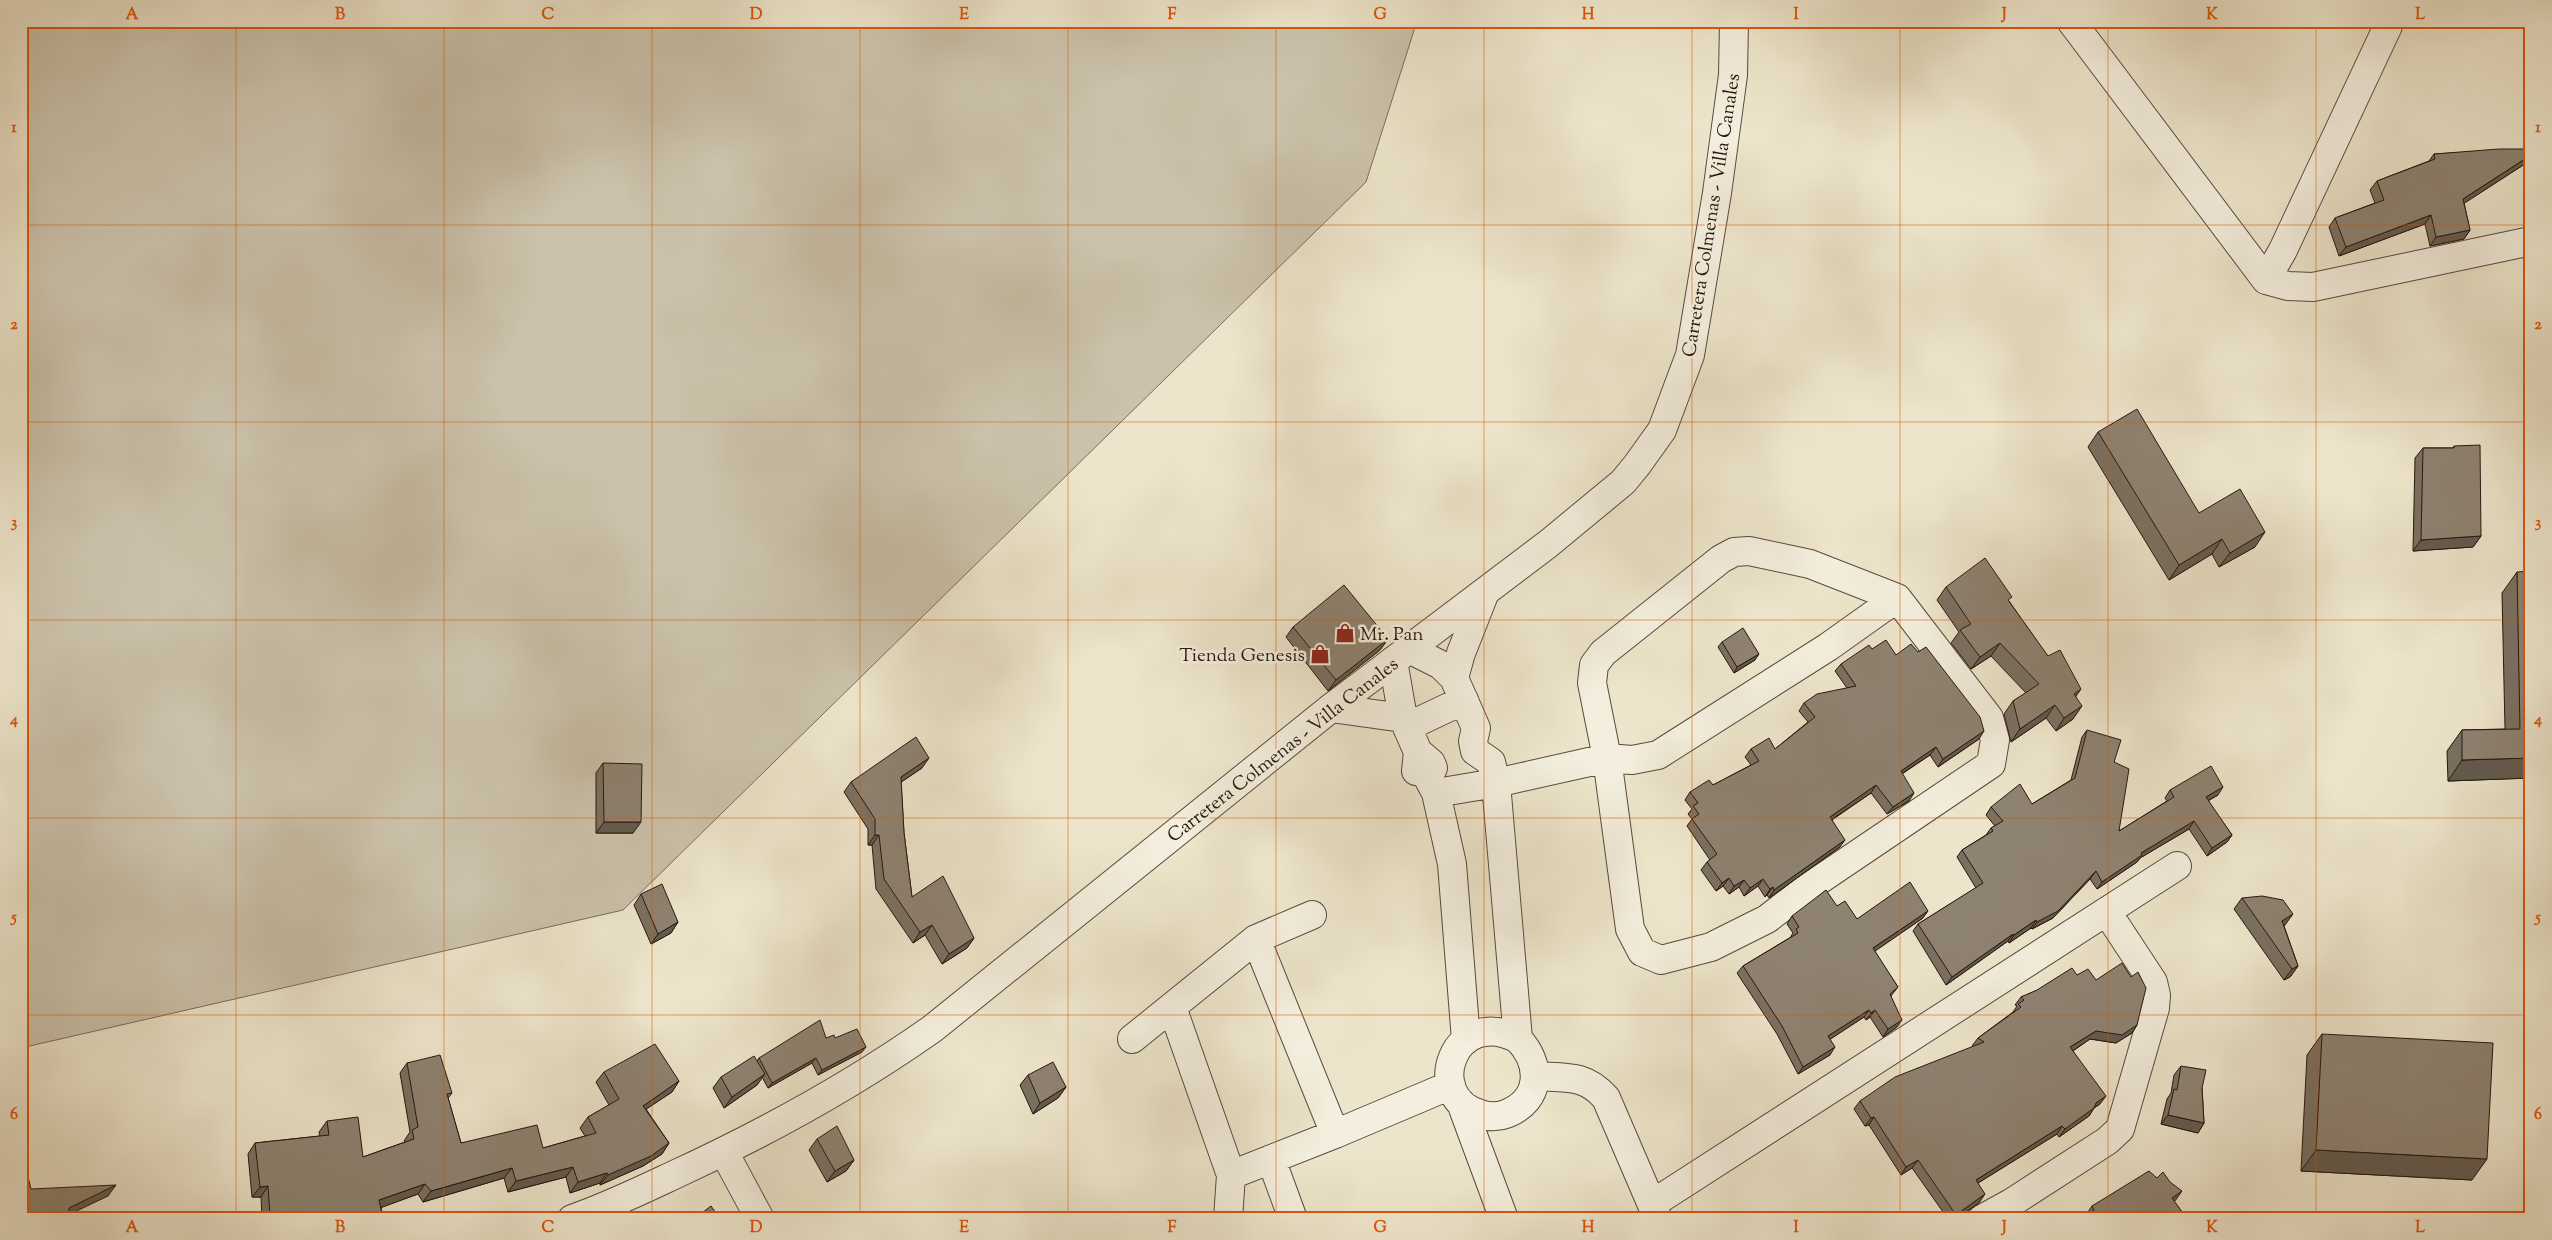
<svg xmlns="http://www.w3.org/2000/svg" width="2552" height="1240" font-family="'Sorts Mill Goudy',serif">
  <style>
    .green { fill: #cbc2ab; stroke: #796c5d }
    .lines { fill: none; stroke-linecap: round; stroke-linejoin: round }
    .minor-casing { stroke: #584a3e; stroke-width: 30 }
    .tertiary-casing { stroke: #584a3e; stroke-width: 30 }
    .minor { stroke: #f3eedd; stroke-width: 28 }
    .tertiary { stroke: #f3eedd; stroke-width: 28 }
    .wall { fill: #7a7061; stroke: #27160f }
    .shaded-wall { fill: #635b4f; stroke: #27160f }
    .building { fill: #8e8271; stroke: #27160f }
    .grid { fill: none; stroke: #de560c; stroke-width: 1; stroke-opacity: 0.55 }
    .labels { text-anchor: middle; stroke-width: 5; stroke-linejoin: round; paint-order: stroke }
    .street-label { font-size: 19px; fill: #27160f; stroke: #f3eedd }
    .poi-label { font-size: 19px; fill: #27160f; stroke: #f3eedd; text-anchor: start }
    .neatline { fill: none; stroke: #de560c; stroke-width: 2 }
    .grid-label { font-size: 16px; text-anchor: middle; font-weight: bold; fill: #de560c }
  </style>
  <rect width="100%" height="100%" fill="#ede5cb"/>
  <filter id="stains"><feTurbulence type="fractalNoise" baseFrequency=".004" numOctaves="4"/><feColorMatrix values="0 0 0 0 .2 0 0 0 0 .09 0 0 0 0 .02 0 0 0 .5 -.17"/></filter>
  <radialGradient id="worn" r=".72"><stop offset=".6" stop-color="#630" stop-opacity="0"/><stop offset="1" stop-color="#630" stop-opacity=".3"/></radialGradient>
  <path class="green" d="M21 21H1417L1366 182 623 910 21 1048Z"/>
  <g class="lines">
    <defs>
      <path id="minor" d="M2071 21 2266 280 2288 286 2313 287 2531 241
        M2266 280 2283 250 2388 26
        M1749 551 1810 564 1897 598 1989 718 1995 740 1991 764 1806 889 1767 919 1711 947 1661 960 1642 952 1630 929 1607 758 1592 683 1594 665 1603 653 1721 559 1734 552Z
        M1409 649 1441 665 1454 678 1476 728 1473 741 1475 751 1491 762 1496 783 1518 1039C1542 1064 1542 1100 1506 1114 1498 1117 1489 1117 1480 1114 1422 1097 1453 1005 1518 1039
        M1393 661 1403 718
        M1454 678 1461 653 1485 592
        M1331 708 1403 718 1418 752 1416 771
        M1407 727 1464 700
        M1418 752 1431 763 1433 768 1428 778 1436 793 1452 864 1466 1040
        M1436 793 1496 783 1607 758 1632 760 1658 755 1828 647 1897 598
        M1256 939 1335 1134
        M1172 1007 1231 1175 1228 1219
        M1132 1039 1256 939 1312 915
        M1535 1076C1566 1078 1585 1074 1606 1098L1658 1219
        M1461 1103 1504 1219
        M724 1152 760 1219
        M1271 1159 1293 1219
        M1231 1175 1335 1134 1451 1085
        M1652 1204 2177 866
        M1982 1219 2011 1203 2107 1141 2120 1129 2155 1008 2156 995 2153 982 2107 912"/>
      <path id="tertiary" d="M572 1219C607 1207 640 1191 674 1175 763 1134 851 1086 932 1029L1331 708 1548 544 1623 482 1637 465 1662 430 1690 355 1717 193 1733 75 1734 21"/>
    </defs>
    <use href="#minor" class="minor-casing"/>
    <use href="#tertiary" class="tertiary-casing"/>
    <use href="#minor" class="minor"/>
    <use href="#tertiary" class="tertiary"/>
  </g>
  <path class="wall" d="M2531 149V160L2464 203 2470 230 2464 239 2430 246 2425 224 2339 256 2329 227 2335 218 2375 203 2370 190 2377 181 2429 161 2434 154Z
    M2098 432 2199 513 2255 547 2219 567 2212 554 2169 580 2088 447Z
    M2454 446 2481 536 2473 547 2413 551 2415 458 2423 448H2453Z
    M2517 572 2531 778 2448 781 2447 751 2462 730 2505 729 2502 593Z
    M1946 587 2009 601 2076 697 2073 719 2056 731 2046 718 2011 742 2004 714 2013 701 2026 693 1991 656 1971 669 1951 643 1959 632 1937 600Z
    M1293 627 1388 639 1380 650 1328 691 1286 637Z
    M1722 642 1755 660 1734 673 1718 647Z
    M1872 649 1896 655 1979 739 1938 767 1930 755 1902 774 1909 801 1887 814 1871 793 1832 820 1840 847 1769 898 1767 895 1765 897 1758 886 1744 896 1739 887 1729 894 1723 886 1716 891 1701 870 1707 862 1710 860 1687 826 1692 819 1688 814 1692 809 1685 800 1690 792 1713 785 1751 765 1745 757 1751 749H1775L1808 722 1799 711 1804 703 1847 688 1835 671 1841 664Z
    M2087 730 2114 762 2119 831 2167 801 2165 798 2170 790 2218 795 2208 801 2232 835 2227 842 2207 856 2189 829 2140 858 2137 862 2097 889 2090 879 2053 918 2032 929 2031 928 2009 943 2008 941 1946 985 1913 931 1918 924 1976 888 1957 857 1962 850 1986 835 1991 828 1995 826 1986 815 1991 807 2032 804 2071 780 2082 737Z
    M603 763 633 833H596V773Z
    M922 768 901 782 904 833 912 897 974 938 967 948 942 964 925 935 913 943 876 889 872 845H868V829L844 792 851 782Z
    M641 894 678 922 671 933 651 944 634 905Z
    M2242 898 2285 925 2284 926 2298 966 2290 977 2284 980 2234 909Z
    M1837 906 1857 919 1923 918 1874 951 1898 987 1891 996 1897 1027 1883 1037 1870 1017 1866 1020 1864 1017 1830 1039V1055L1798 1074 1777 1034 1737 973 1743 966 1791 937V936L1793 933 1787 924 1792 916Z
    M2077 975 2096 980 2137 1025 2132 1033 2116 1043 2090 1039 2073 1051 2100 1104 2094 1108 2089 1116 2059 1137 2057 1134 1978 1183 1979 1203 1956 1219H1948L1912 1168 1901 1175 1869 1125 1865 1126 1854 1109 1860 1101 1973 1047 1972 1046 1978 1038 2013 1012 2017 1006 2015 1005 2021 997Z
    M2322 1034 2472 1180 2301 1171 2307 1055Z
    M826 1038H835L862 1052 818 1075 812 1063 768 1088 762 1077 757 1085 724 1108 713 1088 721 1077 757 1061 759 1058Z
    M407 1063 452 1093 448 1098 461 1143 543 1148 585 1136 580 1128 588 1117 609 1105 596 1082 604 1072 679 1081 672 1092 646 1109 669 1143 662 1154 643 1166 600 1185V1183L570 1193 566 1177 508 1192 504 1178 423 1202 418 1194 381 1207 383 1219H262L261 1197H252L248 1154 255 1143 320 1136 319 1132 327 1121 363 1157 405 1142 404 1141 410 1132 400 1073Z
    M2181 1066 2202 1088 2204 1123 2198 1133 2161 1124 2167 1099 2171 1093 2174 1075Z
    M1028 1075 1066 1087 1058 1098 1033 1114 1020 1085Z
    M817 1139 854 1160 846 1171 827 1182 809 1150Z
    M2174 1201 2182 1212 2177 1219H2081L2086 1215 2092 1206 2175 1201Z"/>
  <path class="shaded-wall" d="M2531 155V160L2457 208 2463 199Z
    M2431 215 2425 224 2339 256 2346 247Z
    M2470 230 2464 239 2430 246 2436 237Z
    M2265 532 2255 547 2219 567 2230 553Z
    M2481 536 2473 547 2413 551 2421 540Z
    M2222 539 2212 554 2169 580 2179 565Z
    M1388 639 1380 650 1328 691 1336 680Z
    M2000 643 1991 656 1971 669 1980 657Z
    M1759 654 1755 660 1734 673 1737 667Z
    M2081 689 2072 702 2074 694Z
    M2055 705 2046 718 2011 742 2020 729Z
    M2082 706 2073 719 2056 731 2064 718Z
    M1984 731 1979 739 1938 767 1943 759Z
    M1936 747 1930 755 1895 778 1901 771Z
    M929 758 922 768 894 787 901 777Z
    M2531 758V778L2448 781 2462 760Z
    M1876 785 1871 793 1825 824 1830 817Z
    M2223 787 2218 795 2200 805 2206 797Z
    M1914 793 1909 801 1887 814 1893 807Z
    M2194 821 2189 829 2140 858 2137 862 2097 889 2102 882 2141 853Z
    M604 822H641L633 833H596Z
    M875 835H879L872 845H868Z
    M2232 835 2227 842 2207 856 2212 848Z
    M1845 840 1840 847 1769 898 1774 890Z
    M2096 871 2090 879 2053 918 2032 929 2037 922Z
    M1729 878 1723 886 1716 891 1722 883Z
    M1763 879 1758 886 1744 896 1750 888Z
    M1744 880 1739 887 1729 894 1734 886Z
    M1773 887 1767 895 1765 897 1770 889Z
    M1928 911 1923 918 1868 956 1873 948Z
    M2293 914 2285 925 2274 932 2282 921Z
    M2036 920 2031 928 2009 943 2014 935Z
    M678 922 671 933 651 944 658 934Z
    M932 925 925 935 913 943 920 932Z
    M2013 934 2008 941 1946 985 1952 977Z
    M974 938 967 948 942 964 949 954Z
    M2298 966 2290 977 2284 980 2292 969Z
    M1869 1010 1864 1017 1823 1044 1828 1036Z
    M1875 1010 1870 1017 1866 1020 1871 1013Z
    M1902 1020 1897 1027 1883 1037 1888 1029Z
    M2137 1025 2132 1033 2116 1043 2090 1039 2065 1056 2070 1047 2096 1031Z
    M866 1047 862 1052 818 1075 822 1070Z
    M1835 1047 1830 1055 1798 1074 1803 1067Z
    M816 1058 812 1063 768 1088 772 1083Z
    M765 1074 757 1085 724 1108 732 1097Z
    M679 1081 672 1092 636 1116 643 1106Z
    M1066 1087 1058 1098 1033 1114 1040 1103Z
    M2106 1096 2100 1104 2094 1108 2089 1116 2059 1137 2065 1129 2096 1103Z
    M2168 1115 2204 1123 2198 1133 2161 1124Z
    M1874 1117 1869 1125 1865 1126 1871 1118Z
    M2062 1126 2057 1134 1970 1188 1976 1180Z
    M669 1143 662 1154 643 1166 600 1185 608 1175Z
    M2316 1150 2487 1159 2472 1180 2301 1171Z
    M854 1160 846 1171 827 1182 835 1171Z
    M1918 1160 1912 1168 1901 1175 1906 1167Z
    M573 1167 566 1177 508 1192 516 1181Z
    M512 1168 504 1178 423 1202 431 1191Z
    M607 1173 600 1183 570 1193 578 1182Z
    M425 1184 418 1194 372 1211 379 1200Z
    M116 1185 108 1196 62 1218 69 1208Z
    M268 1186 261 1197H252L260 1187Z
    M2182 1191 2175 1201 2165 1208 2172 1198Z
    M1985 1194 1979 1203 1956 1219H1953L1956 1215Z
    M2182 1212 2177 1219H2171Z
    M303 1213 299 1219H268L270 1216Z"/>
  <path class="building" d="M2499 149H2531V155L2463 199 2470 230 2436 237 2431 215 2346 247 2335 218 2384 200 2377 181 2435 159 2434 154Z
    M2137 409 2199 513 2240 489 2265 532 2230 553 2222 539 2179 565 2098 432Z
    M2480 445 2481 536 2421 540 2423 448H2454V446Z
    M1985 558 2012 597 2008 600 2048 656 2060 650 2081 689 2074 694 2082 706 2064 718 2055 705 2020 729 2013 701 2039 684 2000 643 1980 657 1960 630 1971 624 1946 587Z
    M2531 571V758L2462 760V730L2520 729 2517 572Z
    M1344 585 1388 639 1336 680 1293 627Z
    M1743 628 1759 654 1737 667 1722 642Z
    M1886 640 1896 655 1911 644 1918 652 1926 647 1980 717 1984 731 1943 759 1936 747 1901 771 1914 793 1893 807 1876 785 1830 817 1845 840 1774 890 1773 887 1770 889 1763 879 1750 888 1744 880 1734 886 1729 878 1722 883 1707 862 1717 854 1692 819 1699 814 1693 806 1698 803 1690 792 1709 780 1713 785 1759 761 1751 749 1769 738 1775 749 1815 717 1804 703 1817 694 1856 686 1841 664 1869 645 1872 649Z
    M2087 730 2121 740 2114 762 2129 769 2119 831 2174 797 2170 790 2211 766 2223 787 2206 797 2232 835 2212 848 2194 821 2141 853 2142 855 2102 882 2096 871 2058 911 2037 922 2036 920 2014 935 2013 934 1952 977 1918 924 1983 883 1962 850 1993 831 1991 828 2003 821 1991 807 2020 784 2032 804 2075 778Z
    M916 737 929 758 901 777 904 833 912 897 943 876 974 938 949 954 932 925 920 932 884 879 879 835H875V819L851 782Z
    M603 763 642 764 641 822H604Z
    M1910 882 1928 911 1873 948 1898 987 1890 994 1902 1020 1888 1029 1875 1010 1871 1013 1869 1010 1828 1036 1835 1047 1803 1067 1782 1026 1743 966 1798 933 1796 929 1799 927 1792 916 1826 890 1837 906 1845 901 1857 919Z
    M662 884 678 922 658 934 641 894Z
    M2262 896 2283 900 2293 914 2282 921 2298 966 2292 969 2242 898Z
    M2122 963 2131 977 2138 972 2146 988 2137 1025 2122 1035 2096 1031 2070 1047 2106 1096 2096 1103 2094 1108 2065 1129 2062 1126 1976 1180 1985 1194 1956 1215 1918 1160 1906 1167 1874 1117 1871 1118 1860 1101 1895 1077 1984 1042 1978 1038 2021 1007 2018 1004 2024 1000 2021 997 2037 990 2072 968 2077 975 2088 969 2096 980Z
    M820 1020 826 1038 834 1035 835 1038 857 1029 866 1047 822 1070 816 1058 772 1083 759 1058Z
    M2322 1034 2493 1043 2487 1159 2316 1150Z
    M655 1044 679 1081 643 1106 669 1143 651 1156 608 1175 607 1173 578 1182 573 1167 516 1181 512 1168 431 1191 425 1184 379 1200 383 1219H303V1213L270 1216 268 1186 260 1187 255 1143 329 1135 327 1121 358 1117 363 1157 414 1139 412 1130 418 1127 407 1063 440 1055 452 1093 447 1094 461 1143 537 1125 543 1148 596 1133 588 1117 619 1099 604 1072Z
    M754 1056 765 1074 732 1097 721 1077Z
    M1053 1062 1066 1087 1040 1103 1028 1075Z
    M2181 1066 2206 1070 2202 1088 2204 1123 2168 1115 2174 1089 2177 1090Z
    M837 1126 854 1160 835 1171 817 1139Z
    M21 1148 31 1189 116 1185 69 1208V1218L21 1219Z
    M2149 1171 2157 1178 2163 1172 2170 1182 2182 1191 2172 1198 2182 1212 2171 1219H2145L2143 1214 2136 1219H2081L2094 1210 2092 1206Z
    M711 1206 720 1219H694Z"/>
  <path class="grid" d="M236 21V1219M444 21V1219M652 21V1219M860 21V1219M1068 21V1219M1276 21V1219M1484 21V1219M1692 21V1219M1900 21V1219M2108 21V1219M2316 21V1219M21 225H2531M21 422H2531M21 620H2531M21 818H2531M21 1015H2531"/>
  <defs>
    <symbol id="shop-bare" viewBox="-9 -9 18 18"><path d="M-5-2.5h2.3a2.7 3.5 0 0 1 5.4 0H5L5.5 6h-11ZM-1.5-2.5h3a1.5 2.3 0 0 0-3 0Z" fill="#8f2418" stroke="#f3eedd" stroke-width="2.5" paint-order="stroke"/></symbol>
  </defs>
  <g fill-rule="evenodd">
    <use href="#shop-bare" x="1331" y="619" width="28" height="28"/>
    <use href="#shop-bare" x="1306" y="640" width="28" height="28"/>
  </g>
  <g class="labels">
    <g class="street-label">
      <text transform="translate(1710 215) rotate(-81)" y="7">Carretera Colmenas - Villa Canales</text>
      <text transform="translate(1282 749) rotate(-38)" y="7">Carretera Colmenas - Villa Canales</text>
    </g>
    <g class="poi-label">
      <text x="1360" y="640">Mr. Pan</text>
      <text x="1305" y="661" text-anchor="end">Tienda Genesis</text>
    </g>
  </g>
  <rect width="2552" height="1240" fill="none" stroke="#ede5cb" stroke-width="55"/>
  <rect x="28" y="28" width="2496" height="1184" class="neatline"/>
  <g class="grid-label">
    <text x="132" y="19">A</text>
    <text x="340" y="19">B</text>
    <text x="548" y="19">C</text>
    <text x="756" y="19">D</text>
    <text x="964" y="19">E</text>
    <text x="1172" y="19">F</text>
    <text x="1380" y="19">G</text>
    <text x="1588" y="19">H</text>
    <text x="1796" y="19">I</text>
    <text x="2004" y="19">J</text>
    <text x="2212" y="19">K</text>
    <text x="2420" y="19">L</text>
    <text x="14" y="132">1</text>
    <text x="2538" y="132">1</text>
    <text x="14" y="329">2</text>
    <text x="2538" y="329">2</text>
    <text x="14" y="527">3</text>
    <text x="2538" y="527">3</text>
    <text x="14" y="724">4</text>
    <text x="2538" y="724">4</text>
    <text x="14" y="922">5</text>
    <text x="2538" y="922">5</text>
    <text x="14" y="1119">6</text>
    <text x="2538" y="1119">6</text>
    <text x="132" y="1232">A</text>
    <text x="340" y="1232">B</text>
    <text x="548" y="1232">C</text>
    <text x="756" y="1232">D</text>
    <text x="964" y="1232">E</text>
    <text x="1172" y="1232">F</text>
    <text x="1380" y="1232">G</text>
    <text x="1588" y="1232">H</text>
    <text x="1796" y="1232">I</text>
    <text x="2004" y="1232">J</text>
    <text x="2212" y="1232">K</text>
    <text x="2420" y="1232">L</text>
  </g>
  <rect width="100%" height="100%" filter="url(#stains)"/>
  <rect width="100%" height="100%" fill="url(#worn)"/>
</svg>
